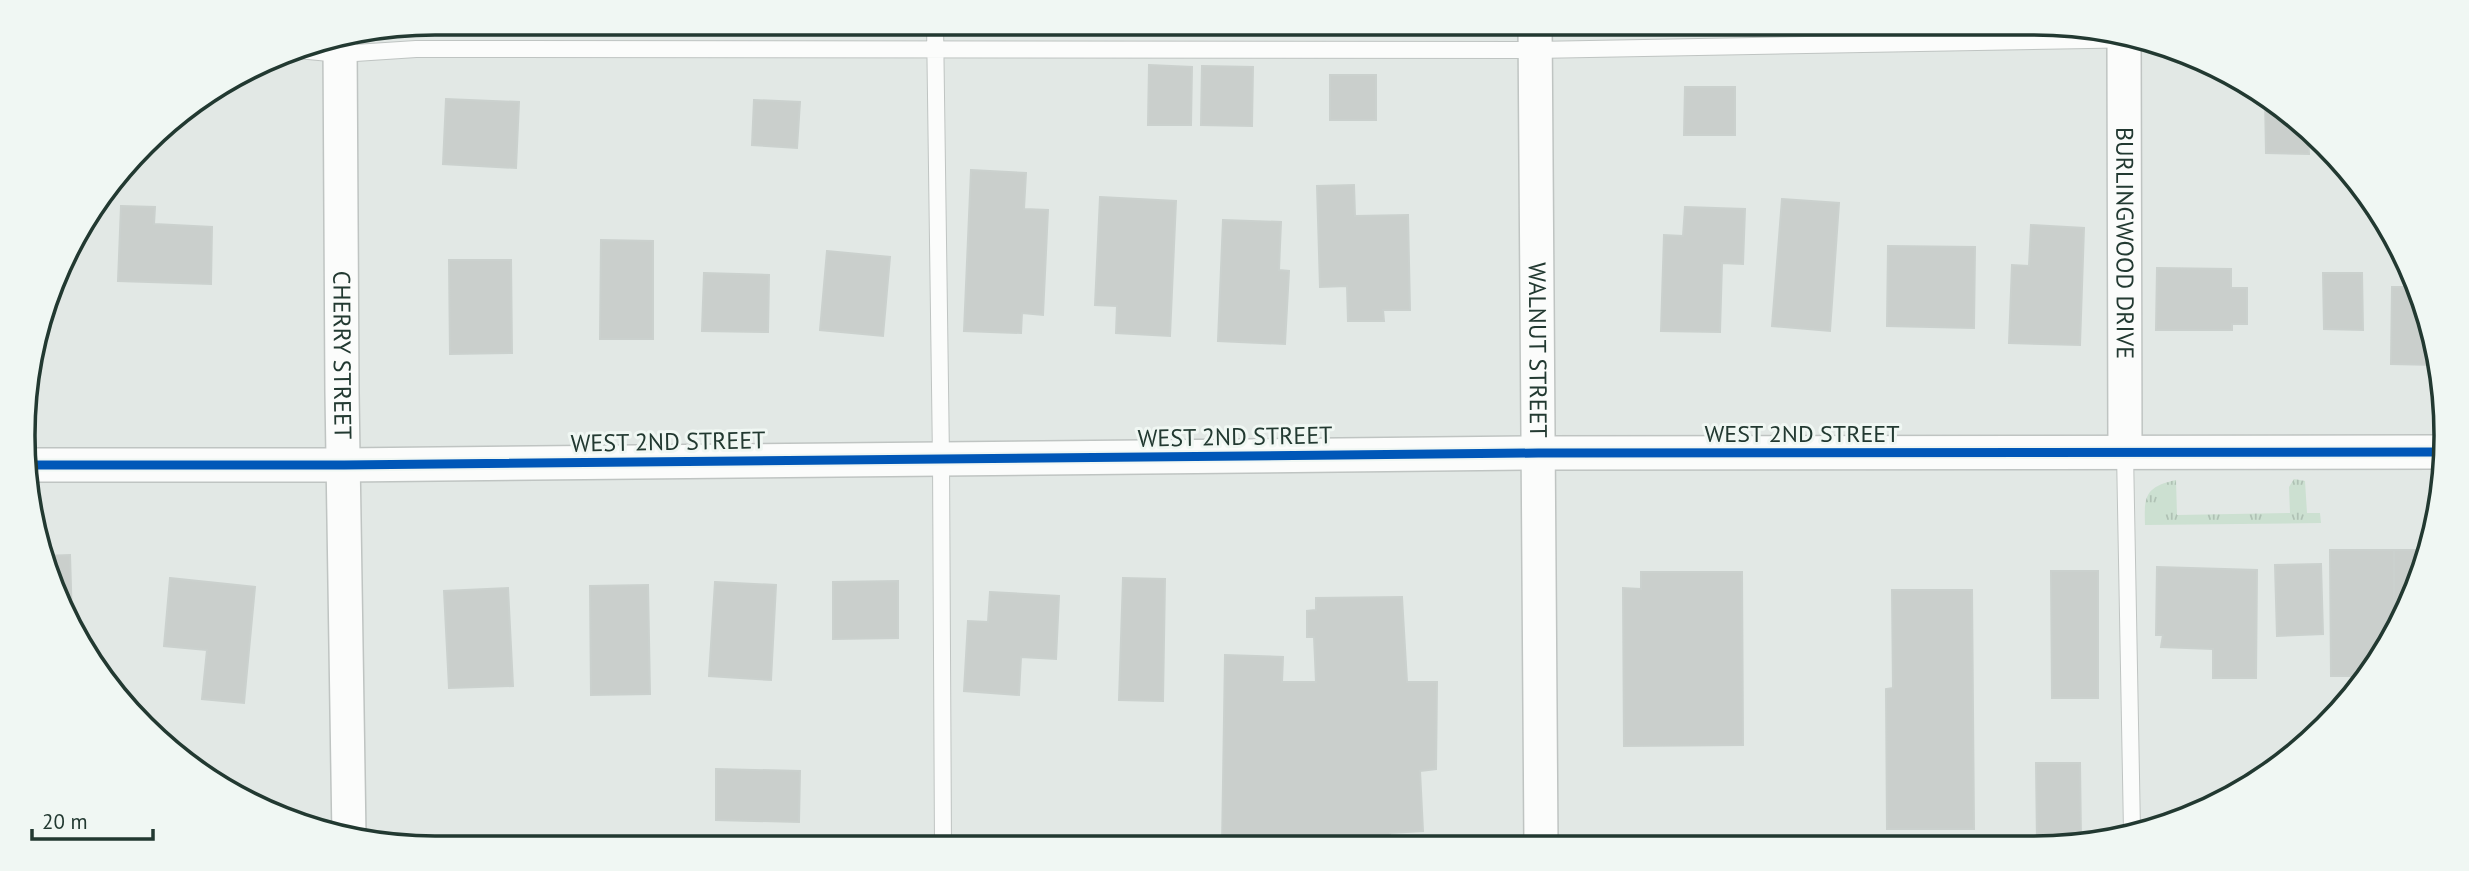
<svg xmlns="http://www.w3.org/2000/svg" width="2469" height="871" font-family="'PT Sans',sans-serif">
  <style>
    .grass { fill: url(#grass-tufts) }
    .building { fill: #cacfcc; stroke: #cbd1ce; stroke-width: 2 }
    .lines { fill: none; stroke-linecap: round; stroke-linejoin: round }
    .lane-casing { stroke: #bfc4c2; stroke-width: 18 }
    .street-casing { stroke: #bfc4c2; stroke-width: 36 }
    .lane { stroke: #fbfcfb; stroke-width: 16 }
    .street { stroke: #fbfcfb; stroke-width: 33 }
    .cycleway-casing { stroke: #f0f7f3; stroke-width: 13 }
    .cycleway { stroke: #0057b8; stroke-width: 9 }
    .labels { text-anchor: middle; stroke-width: 6; stroke-linejoin: round; paint-order: stroke }
    .street-label { font-size: 24px; fill: #223931; stroke: #f0f7f3 }
    .rim { fill: none; stroke: #223931; stroke-width: 3.5 }
  </style>
  <defs>
    <pattern id="grass-tufts" width="24" height="20" patternUnits="userSpaceOnUse" patternTransform="scale(1.75)"><rect width="24" height="20" fill="#cce0d1"/><path d="M3 7l-1-3M5 7V3M7 7l1-3M15 17l-1-3M17 17v-4M19 17l1-3" fill="none" stroke="#afc1b4"/></pattern>
  </defs>
  <rect width="100%" height="100%" fill="#e2e8e5"/>
  <path class="grass" d="M2294 479 2305 481 2307 513H2320L2321 523 2145 525C2144 496 2145 487 2176 480L2177 515 2290 513 2289 487Z"/>
  <path class="building" d="M1619 23H1699V31L1619 30Z
    M1149 65 1192 67 1191 125H1148Z
    M1202 66 1253 67 1252 126 1201 125Z
    M1330 75H1376V120H1330Z
    M1685 87H1735V135H1684Z
    M2265 98 2284 108 2308 135 2309 154 2266 153Z
    M446 99 519 102 516 168 443 164Z
    M754 100 800 102 797 148 752 145Z
    M971 170 1026 173 1024 209 1048 210 1043 315 1022 313 1021 333 964 331Z
    M1354 185 1355 216 1408 215 1410 310H1383L1384 321H1348L1347 286 1320 287 1317 186Z
    M1100 197 1176 201 1170 336 1116 333 1117 306 1095 305Z
    M1782 199 1839 203 1830 331 1772 326Z
    M2366 201 2378 214H2366Z
    M121 206 155 207 154 224 212 227 211 284 118 281Z
    M1685 207 1745 209 1743 264 1722 263 1720 332 1661 331 1664 235 1683 236Z
    M1223 220 1281 222 1279 270 1289 271 1285 344 1218 341Z
    M2031 225 2084 228 2080 345 2009 343 2012 265 2029 266Z
    M601 240 653 241V339H600Z
    M1888 246 1975 247 1974 328 1887 326Z
    M827 251 890 257 883 336 820 330Z
    M449 260H511L512 353 450 354Z
    M2157 268 2231 269V288H2247V324H2232V330H2156Z
    M704 273 769 275 768 332 702 331Z
    M2323 273H2362L2363 330 2324 329Z
    M2392 287H2411L2437 365 2391 364Z
    M2330 550H2394V633L2391 642 2363 676H2331Z
    M2394 550H2429L2394 633Z
    M70 555 72 620 43 556Z
    M2321 564 2323 634 2277 636 2275 565Z
    M2157 567 2257 570 2256 678H2213V649L2161 647 2163 635H2156Z
    M2051 571H2098V698H2052Z
    M1641 572H1742L1743 745 1624 746 1623 588 1641 589Z
    M170 578 255 587 244 703 202 699 207 650 164 646Z
    M1123 578 1165 579 1163 701 1119 700Z
    M898 581V638L833 639V582Z
    M715 582 776 585 771 680 709 676Z
    M648 585 650 694 591 695 590 586Z
    M508 588 513 686 449 688 444 591Z
    M1892 590H1972L1974 829H1887L1886 689 1893 688Z
    M990 592 1059 596 1056 659 1021 657 1019 695 964 691 968 621 988 622Z
    M1402 597 1407 682H1437L1436 769 1420 771 1423 831 1390 833V840H1327V846L1222 847 1225 655 1283 657 1282 682H1316L1314 637H1307V611L1316 610V598Z
    M2036 763H2080L2081 841 2037 842Z
    M716 769 800 771 799 822 716 820Z"/>
  <g class="lines">
    <defs>
      <path id="lane" d="M935 23 941 459 943 847
        M298 50 340 54 416 49 1535 50 2145 39
        M2125 452 2132 831"/>
      <g id="street">
        <path id="s1" d="M1535 23 1541 846"/>
        <path id="s2" d="M2124 35 2125 452"/>
        <path id="s3" d="M340 42 342 393 349 837"/>
        <path d="M32 465H344L1538 453 2438 452"/>
      </g>
    </defs>
    <use href="#lane" class="lane-casing"/>
    <use href="#street" class="street-casing"/>
    <use href="#lane" class="lane"/>
    <use href="#street" class="street"/>
    <defs>
      <path id="cycleway" d="M32 465H344L1538 453 2438 452"/>
    </defs>
    <use href="#cycleway" class="cycleway-casing"/>
    <use href="#cycleway" class="cycleway"/>
  </g>
  <g class="labels">
    <g class="street-label">
      <text dy="8" stroke="none"><textPath href="#s2" startOffset="208">BURLINGWOOD DRIVE</textPath></text>
      <text dy="8" stroke="none"><textPath href="#s1" startOffset="327">WALNUT STREET</textPath></text>
      <text dy="8" stroke="none"><textPath href="#s3" startOffset="313">CHERRY STREET</textPath></text>
      <text x="1802" y="442">WEST 2ND STREET</text>
      <text transform="translate(1235 437) rotate(-1)" y="8">WEST 2ND STREET</text>
      <text transform="translate(668 442) rotate(-1)" y="8">WEST 2ND STREET</text>
    </g>
  </g>
  <path d="M0 0H2469V871H0ZM435 35H2034A400 400 0 0 1 2434 435V436A400 400 0 0 1 2034 836H435A400 400 0 0 1 35 436V435A400 400 0 0 1 435 35Z" fill="#f0f7f3" fill-rule="evenodd"/>
  <path class="rim" d="M435 35H2034A400 400 0 0 1 2434 435V436A400 400 0 0 1 2034 836H435A400 400 0 0 1 35 436V435A400 400 0 0 1 435 35Z"/>
  <path d="M32 829v10h121v-10" fill="none" stroke="#223931" stroke-width="3.5"/>
  <text x="42" y="829" font-size="21" fill="#223931" stroke="#f0f7f3" stroke-width="5" paint-order="stroke">20 m</text>
</svg>
